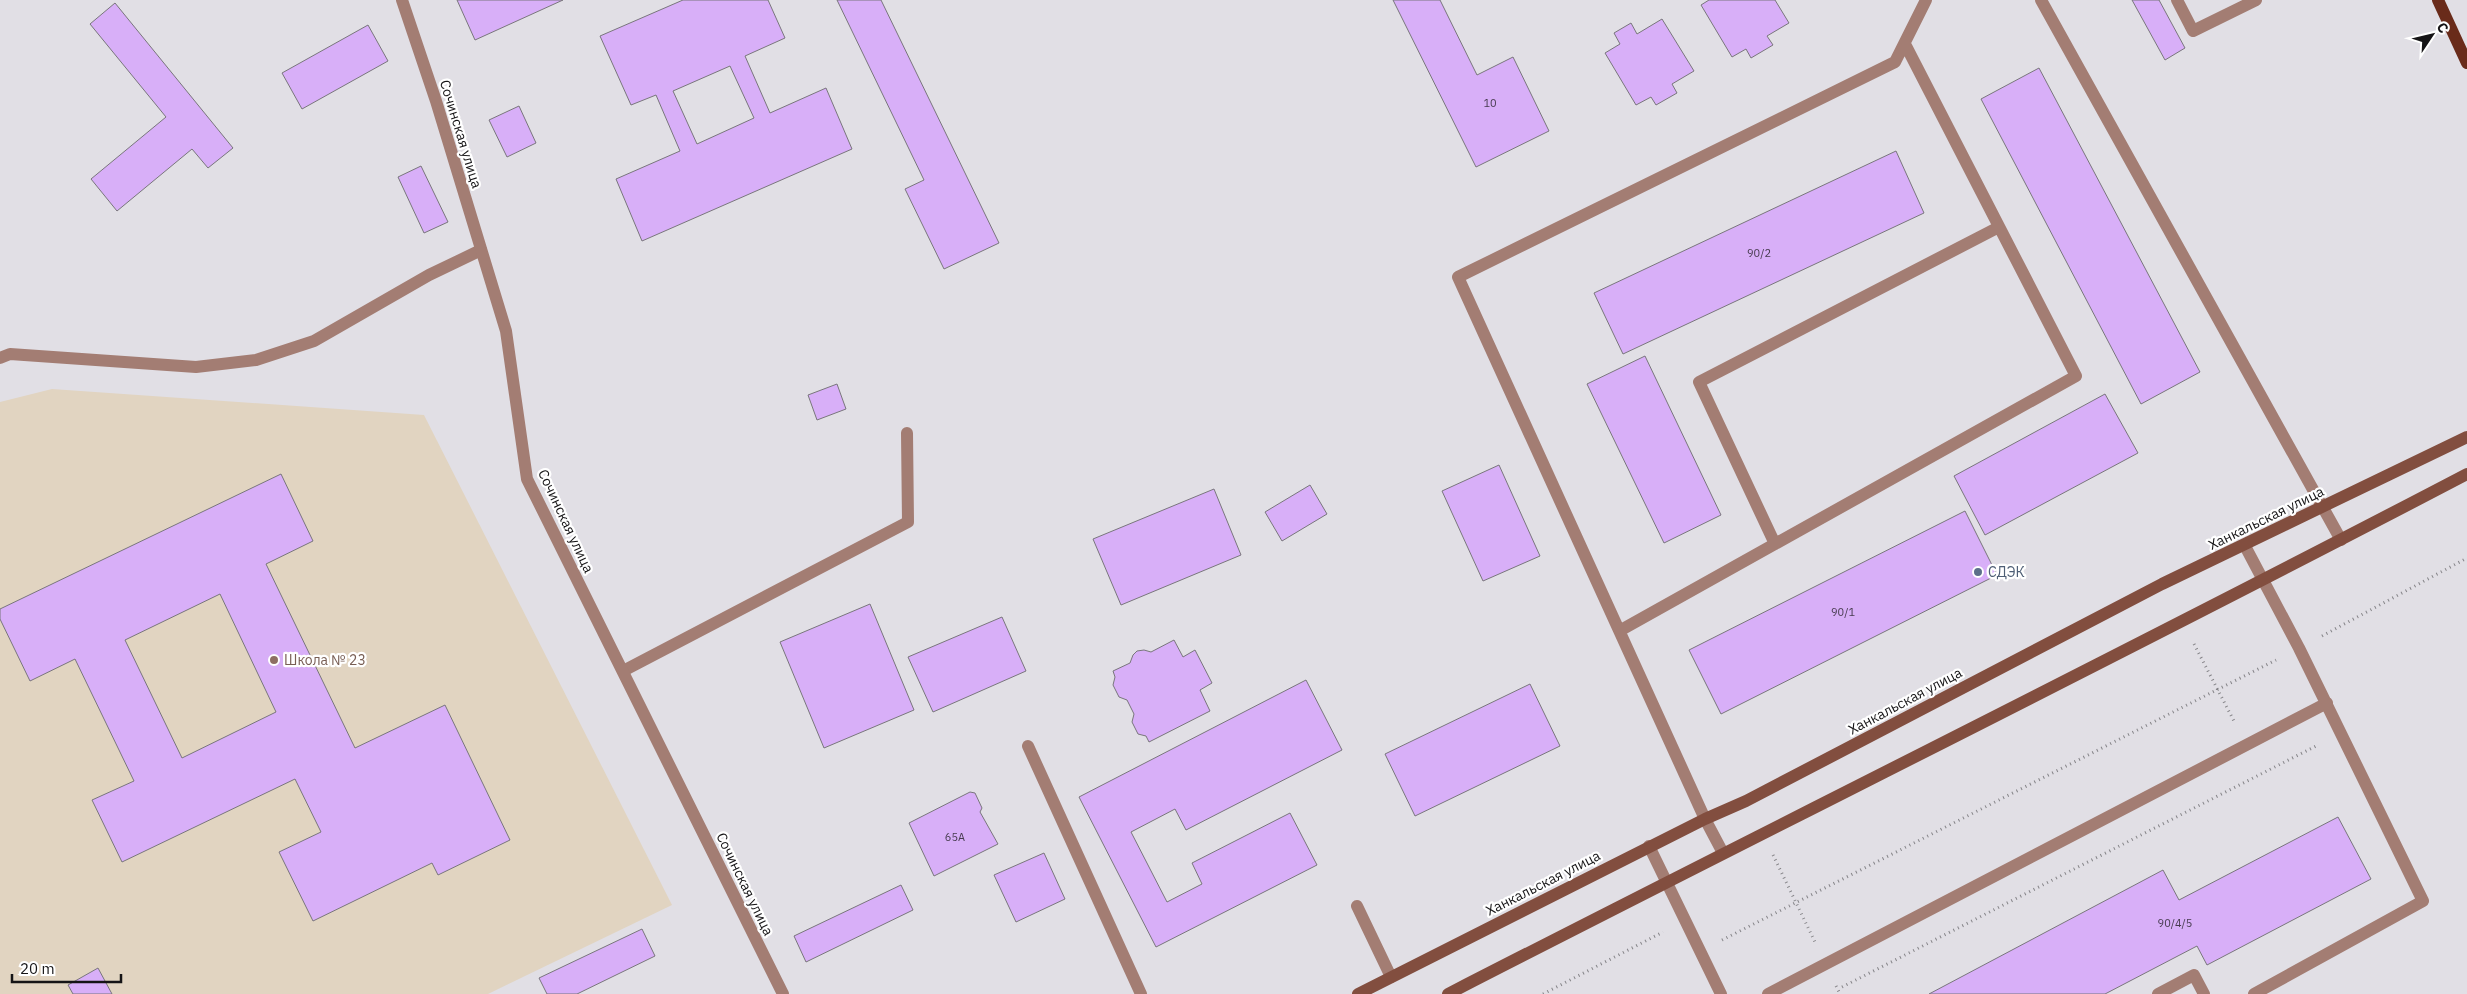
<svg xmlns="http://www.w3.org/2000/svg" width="2467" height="994" font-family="'IBM Plex Sans',sans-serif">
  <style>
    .education { fill: #e1d4c1 }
    .building { fill: #d8aff8; stroke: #79767c; fill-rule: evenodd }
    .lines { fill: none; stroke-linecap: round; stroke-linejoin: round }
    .path { stroke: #858488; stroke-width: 3; stroke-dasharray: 1 4; stroke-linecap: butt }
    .lane { stroke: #a37d73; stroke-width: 12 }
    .street { stroke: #a37d73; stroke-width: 12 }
    .secondary { stroke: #824e3f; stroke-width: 12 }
    .primary { stroke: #692b1a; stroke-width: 12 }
    .service-dot { fill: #5c6f8a; stroke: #fff; stroke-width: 2 }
    .education-dot { fill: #8d6e63; stroke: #fff; stroke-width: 2 }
    .labels { text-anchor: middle; stroke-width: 4.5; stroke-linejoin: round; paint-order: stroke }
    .number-label { font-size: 11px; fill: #463b4e }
    .street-label { font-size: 14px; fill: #151416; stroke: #fff }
    .service-label { font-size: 14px; fill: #4e5e75; stroke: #fff; text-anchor: start }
    .education-label { font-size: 14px; fill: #785e54; stroke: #fff; text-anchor: start }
  </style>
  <rect width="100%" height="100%" fill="#e1dfe5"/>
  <path class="education" d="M52 389 424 415 672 905 488 994H0V402Z"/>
  <path class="building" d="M457 0H563L475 40Z
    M683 0H768L785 38 745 56 770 113 826 88 852 149 642 241 616 179 680 151 656 95 631 105 600 36ZM730 66 754 118 697 144 673 91Z
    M837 0H881L999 243 944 269 905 189 924 180Z
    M1393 0H1440L1477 75 1513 57 1549 131 1476 167Z
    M1709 0H1775L1789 23 1767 36 1773 45 1751 58 1746 49 1732 57 1701 5Z
    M2132 0H2159L2185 48 2165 60Z
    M115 3 233 148 208 168 192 149 117 211 91 179 166 117 90 24Z
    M1662 19 1694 71 1672 84 1677 93 1656 105 1651 97 1636 105 1605 53 1620 44 1614 33 1631 23 1637 34Z
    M368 25 388 61 302 109 282 73Z
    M2039 68 2200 372 2141 404 1981 99Z
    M519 106 536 143 507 157 489 120Z
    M1896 151 1924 213 1623 354 1594 293Z
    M421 166 448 222 424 233 398 177Z
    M1645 356 1721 515 1664 543 1587 384Z
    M837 384 846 409 817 420 808 395Z
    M2105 394 2138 453 1985 535 1954 476Z
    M1499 465 1540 556 1483 581 1442 491Z
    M281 474 313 541 266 564 355 748 445 705 510 840 438 875 432 863 313 921 279 852 321 832 295 779 122 862 92 800 134 781 75 659 30 681 0 619V609ZM220 594 276 712 182 758 125 640Z
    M1310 485 1327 514 1282 541 1265 512Z
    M1214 489 1241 555 1121 605 1093 539Z
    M1965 511 1997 575 1721 714 1689 650Z
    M870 604 914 710 824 748 780 642Z
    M1002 617 1026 671 933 712 908 657Z
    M1174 640 1183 657 1195 650 1212 683 1200 690 1210 711 1149 742 1146 736 1138 734 1132 722 1134 714 1127 700 1119 697 1113 685 1115 677 1113 671 1130 663 1133 655 1137 651 1144 650 1151 652Z
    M1306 680 1342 750 1186 830 1175 809 1131 832 1167 902 1202 884 1192 863 1290 813 1317 865 1156 947 1079 797Z
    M1530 684 1560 746 1415 816 1385 754Z
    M970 792 975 793 982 808 980 812 998 844 934 876 909 823Z
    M2338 817 2371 879 2207 965 2197 946 2105 994H1929L2163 870 2179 900Z
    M1044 853 1065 899 1016 922 994 875Z
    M901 885 913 910 806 962 794 936Z
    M642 929 655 956 577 994H547L539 978Z
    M98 968 112 994H73L68 985Z"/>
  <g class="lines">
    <path class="path" d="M2322 636 2467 558
      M2194 644 2235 723
      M1773 855 1815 942
      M1722 940 2276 660
      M1836 986 1840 994
      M1842 987 2318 745
      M1543 994 1663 932"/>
    <path class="lane" d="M2041 0 2341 540
      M2177 0 2193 31 2256 0
      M0 358 10 354 196 367 256 360 314 341 429 275 481 250
      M1775 544 1699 382 1999 227
      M2245 546 2299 648 2423 901 2254 994
      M1621 630 2076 376 1905 44
      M623 671 908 522 907 433
      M1028 746 1141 994
      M1649 846 1721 994
      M1723 853 1705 819 1458 277 1895 62 1926 0
      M1357 906 1391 977
      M1768 994 2327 703
      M2158 994 2194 975 2204 994"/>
    <path class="street" d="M402 0 436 101 506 331 527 479 783 994"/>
    <path class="secondary" d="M1358 994 1705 819 1746 801 2162 584 2467 437
      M1448 994C1787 820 2129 651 2467 474"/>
    <path class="primary" d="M2438 0 2467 63"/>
  </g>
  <circle class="service-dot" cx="1978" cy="572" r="5"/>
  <circle class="education-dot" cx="274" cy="660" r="5"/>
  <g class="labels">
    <g class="number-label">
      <text x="1490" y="107">10</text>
      <text x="1759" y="257">90/2</text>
      <text x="1843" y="616">90/1</text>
      <text x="955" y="841">65А</text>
      <text x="2175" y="927">90/4/5</text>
    </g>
    <g class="street-label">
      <text transform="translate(461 134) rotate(73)" y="5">Сочинская улица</text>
      <text transform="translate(2266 518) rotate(-26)" y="5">Ханкальская улица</text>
      <text transform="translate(566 521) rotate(65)" y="5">Сочинская улица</text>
      <text transform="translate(1905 701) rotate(-28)" y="5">Ханкальская улица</text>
      <text transform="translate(1543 883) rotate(-27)" y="5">Ханкальская улица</text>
      <text transform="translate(745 884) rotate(64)" y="5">Сочинская улица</text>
    </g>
    <g class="service-label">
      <text x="1988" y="577">СДЭК</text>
    </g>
    <g class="education-label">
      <text x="284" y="665">Школа № 23</text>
    </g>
  </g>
  <g transform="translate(2432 35) rotate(55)" stroke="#ffffff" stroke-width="4" paint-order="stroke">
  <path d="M0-4L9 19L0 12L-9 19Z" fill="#151416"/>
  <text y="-8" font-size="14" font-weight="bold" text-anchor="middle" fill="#151416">С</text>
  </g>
  <path d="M12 974v8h109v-8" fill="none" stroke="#151416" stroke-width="2.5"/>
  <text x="20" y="974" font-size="15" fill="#151416" stroke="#ffffff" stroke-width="4" paint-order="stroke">20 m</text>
</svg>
